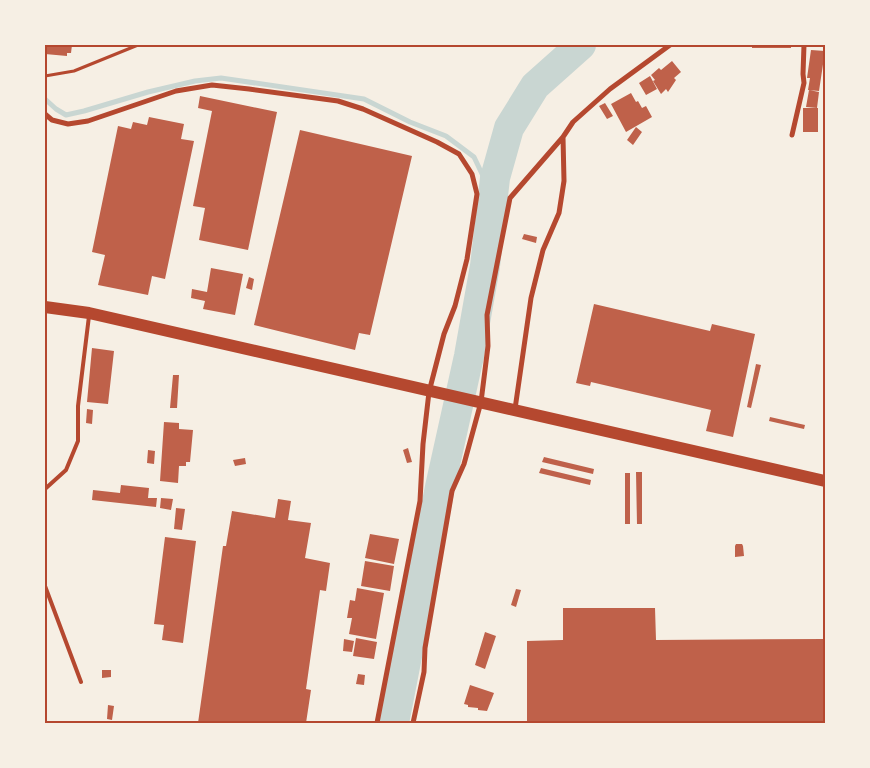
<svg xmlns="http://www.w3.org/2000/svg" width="870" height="768" font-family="'Open Sans',sans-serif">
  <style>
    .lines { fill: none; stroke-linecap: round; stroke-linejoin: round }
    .stream { stroke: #c9d6d2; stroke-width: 5 }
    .river { stroke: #c9d6d2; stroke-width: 30 }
    .building { fill: #bf614a }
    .path { stroke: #b5482f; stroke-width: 3 }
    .service { stroke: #b5482f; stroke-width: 4 }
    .minor { stroke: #b5482f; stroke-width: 5 }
    .trunk { stroke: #b5482f; stroke-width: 12 }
    .neatline { fill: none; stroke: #b5482f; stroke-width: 2 }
  </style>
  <rect width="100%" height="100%" fill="#f6efe4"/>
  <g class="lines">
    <path class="stream" d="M45 99 56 109 66 115 84 111 148 92 195 81 221 78 364 99 410 122 446 136 474 157 493 197"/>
    <path class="river" d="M394 723 440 487 469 356 485 266 495 178 509 128 535 86 581 45"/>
  </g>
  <path class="building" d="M45 45H72L71 53H67V56L45 54Z
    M752 45H791V48H752Z
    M811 50 825 51 819 91 808 90 810 78H807Z
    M672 61 681 72 674 78 676 80 668 92 666 89 661 94 653 81 655 80 651 75 659 68 661 70Z
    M650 76 657 89 646 95 639 83Z
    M809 90 819 92 817 108 806 107Z
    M631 93 636 102 638 101 642 108 646 106 652 117 626 132 611 104Z
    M200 96 277 112 248 250 199 240 205 208 193 206 212 111 198 108Z
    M605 103 613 116 607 119 599 106Z
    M803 108H818V132H803Z
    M149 117 184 124 181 139 194 141 165 279 152 276 148 295 98 285 105 255 92 252 118 126 131 129 133 122 147 125Z
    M636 127 642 132 633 145 627 140Z
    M300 130 412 156 370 335 359 333 355 350 254 325Z
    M524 234 537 237 536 243 522 239Z
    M211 268 243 274 235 315 203 309 205 301 191 298 192 289 207 292Z
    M249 277 254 279 252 290 246 288Z
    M594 304 710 331 712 324 755 334 733 437 706 431 711 410 591 382 590 386 576 383Z
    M92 348 114 351 108 404 87 402Z
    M756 364 761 365 751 408 747 407Z
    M173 375H179L177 408H170Z
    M87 409 93 410 92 424 86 423Z
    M770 417 805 425 804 429 769 421Z
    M164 422 179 423V429L193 430 190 462H186V466H179L178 483 160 481Z
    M408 448 412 462 407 463 403 450Z
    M148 450 155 451 154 464 147 463Z
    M544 457 594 469 593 474 542 462Z
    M245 458 246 464 235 466 233 460Z
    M541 468 591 480 590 485 539 473Z
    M636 472H642V524H637Z
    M625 473H630V524H625Z
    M121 485 149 488 148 498H157L156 507 92 500 93 490 120 493Z
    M161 498 173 499 171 510 160 508Z
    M278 499 291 501 288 520 311 523 305 558 330 563 326 591 320 590 306 689 311 690 306 723H198L223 546H226L232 511 275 518Z
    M176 508 185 509 182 530 174 529Z
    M370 534 399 539 394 564 365 558Z
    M165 537 196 541 183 643 162 640 164 625 154 624Z
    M736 544H742L743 546 744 556 735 557V546Z
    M365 561 394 566 390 591 361 586Z
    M357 588 384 593 376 639 349 634 352 618H347L350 600 355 601Z
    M516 589 521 590 516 607 511 605Z
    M563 608H655L656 640 825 639V723H527V641L563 640Z
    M485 632 496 636 485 669 475 665Z
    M356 638 377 642 374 659 353 656Z
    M344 639 354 641 352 652 343 651Z
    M102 670H111V677L102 678Z
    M358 674 365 675 364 685 356 684Z
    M470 685 494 693 487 711 478 710V708L468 707V705L464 704Z
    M108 705 114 706 112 720 107 719Z"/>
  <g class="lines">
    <path class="path" d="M45 76 74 71 138 45"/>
    <path class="service" d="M45 489 66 470 78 441V406L89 316
      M45 586 81 682"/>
    <path class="minor" d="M45 114 52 120 68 124 88 121 176 91 212 85 249 89 338 101 363 109 437 142 459 154 472 174 477 194 467 259 455 306 444 334 429 392 423 444 420 501 377 723
      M792 135 804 83 803 74 804 45
      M515 409 531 298 543 250 559 213 564 181 563 137 573 122 610 89 670 45
      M413 723 424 672 425 648 452 491 464 464 481 402 488 346 487 315 510 198 563 137"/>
    <path class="trunk" d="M45 307 89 313 825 481"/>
  </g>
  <rect width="870" height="768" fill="none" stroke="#f6efe4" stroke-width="92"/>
  <rect x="46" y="46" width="778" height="676" class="neatline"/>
</svg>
